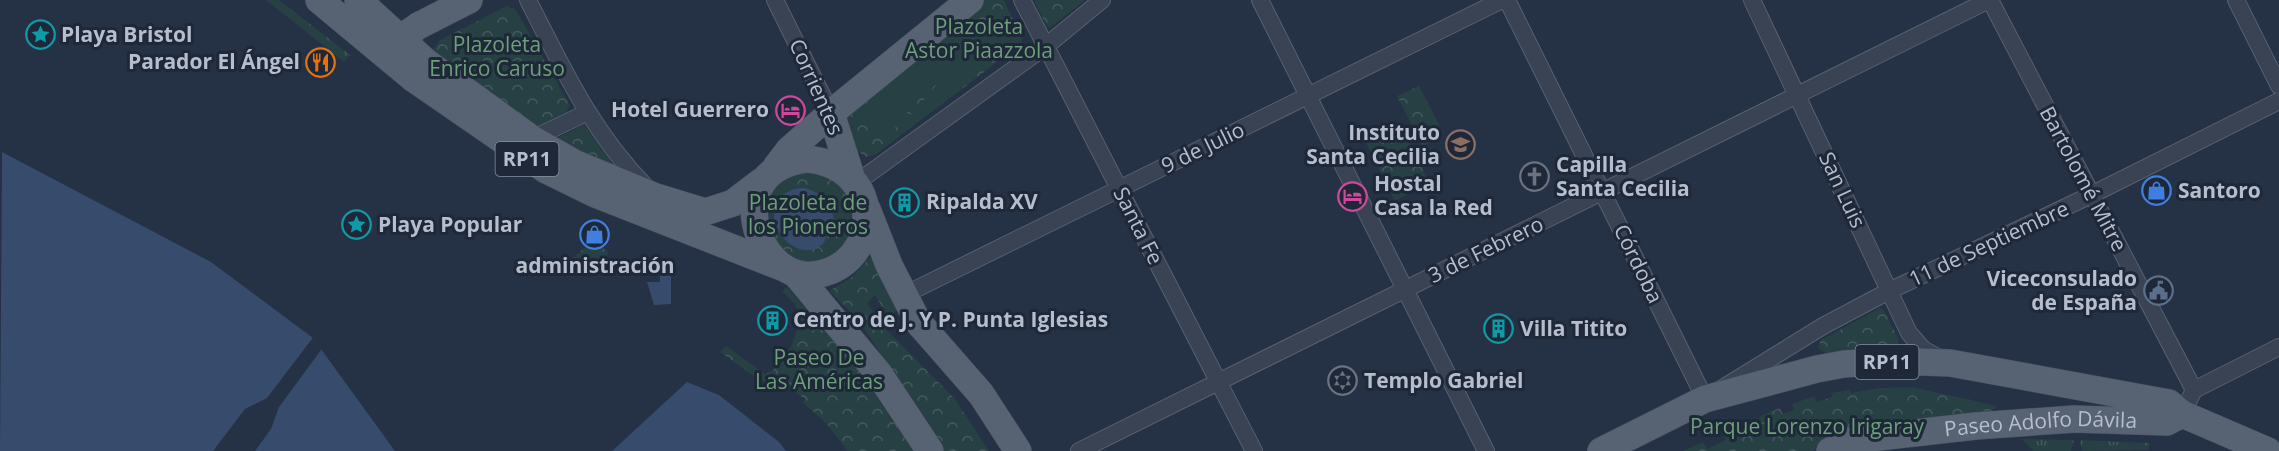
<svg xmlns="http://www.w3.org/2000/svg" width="2279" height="451" font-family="'Open Sans',sans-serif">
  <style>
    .grass { fill: url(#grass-tufts) }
    .forest { fill: url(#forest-crowns) }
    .garden { fill: #274044 }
    .water { fill: #374b6c }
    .pier { fill: #253144 }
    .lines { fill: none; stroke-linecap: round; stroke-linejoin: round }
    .street-casing { stroke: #576170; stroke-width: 18 }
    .primary-casing { stroke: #434c5c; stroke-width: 28 }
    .street { stroke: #394353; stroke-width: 16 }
    .primary { stroke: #576273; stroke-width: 27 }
    .labels { text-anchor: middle; stroke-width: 6; stroke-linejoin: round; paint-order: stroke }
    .shield { fill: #1e2838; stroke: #8891a0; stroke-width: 1.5 }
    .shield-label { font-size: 20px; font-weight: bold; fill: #b6becd }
    .park-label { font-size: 21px; fill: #6c9f7a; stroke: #1e2838 }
    .poi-label { font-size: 21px; font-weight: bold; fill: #b6becd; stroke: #1e2838; text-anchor: start }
    .street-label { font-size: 21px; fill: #b6becd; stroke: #1e2838 }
  </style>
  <defs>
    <pattern id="grass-tufts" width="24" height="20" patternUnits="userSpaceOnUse" patternTransform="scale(1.5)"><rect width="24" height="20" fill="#274044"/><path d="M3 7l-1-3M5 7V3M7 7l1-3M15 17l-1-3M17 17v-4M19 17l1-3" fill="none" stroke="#445a5e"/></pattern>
    <pattern id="forest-crowns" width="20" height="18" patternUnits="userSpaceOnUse" patternTransform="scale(1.5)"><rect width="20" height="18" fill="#274044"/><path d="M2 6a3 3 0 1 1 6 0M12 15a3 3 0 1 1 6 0" fill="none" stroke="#445a5e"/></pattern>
  </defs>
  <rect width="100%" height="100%" fill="#253144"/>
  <path class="grass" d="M266 0H279L350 55 344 62Z
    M2022 439 2074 440 2071 451H2033Z
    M2080 440 2149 443V450L2082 451Z"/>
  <path class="forest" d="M983 0H1004L1022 39 1021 44 875 155 866 157 856 150 843 114Z
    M1034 0H1085L1050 28 1046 25Z
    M507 6 516 10 570 106 566 113 533 129 432 51 440 40Z
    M1419 86 1444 134 1423 146 1397 96Z
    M1400 122 1429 183 1395 201 1365 141Z
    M584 125 618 171 555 139Z
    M817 169 849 192 854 223 846 242 832 257 813 263 786 257 761 219 774 181Z
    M591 242 608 251 605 274 581 269 572 259Z
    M871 256 899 309 888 317 875 295 867 303 886 329 955 399 989 451H942L868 334 855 316 829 291 852 277Z
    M787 287 863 372 920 451H848L825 422 803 403 805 399 773 377 767 385 720 352 726 346 765 374C785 369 803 328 797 309 795 303 787 296 782 291Z
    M1880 308 1884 311 1899 340 1897 347 1827 354 1818 348 1821 340Z
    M1912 387 1997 406 1989 413 1826 440 1813 451H1683L1703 442 1707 449 1726 440 1723 433 1744 424 1747 430 1761 423 1759 417 1780 408 1783 414 1794 410 1792 404 1814 396 1817 402 1832 397 1831 393 1850 390 1851 393 1879 388Z"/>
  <path class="garden" d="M1001 12 1015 42 898 130 945 75 965 47 969 49Z
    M949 42 957 49 887 138 862 110Z"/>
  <path class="water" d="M2 152 211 262 313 338 395 451H0Z
    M805 188C822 193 833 204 834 222L831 223 824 243C804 261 780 242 774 220 774 201 785 187 805 188Z
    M660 275H671V304L654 305 647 282H660Z
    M687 382 719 395 779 442 786 451H612Z"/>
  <path class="pier" d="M315 335 324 346 279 407 271 429 255 451H213L245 409 267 398Z"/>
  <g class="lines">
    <defs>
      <path id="street" d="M528 0C563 69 592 132 647 188
        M775 0 831 113
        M1022 0 1254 451
        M1260 0 1486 451
        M1507 0 1705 399 1823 326 1889 291 2091 195 2279 101
        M1752 0 1909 333 1923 349 1941 359
        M1990 0 2194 390
        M2236 0 2279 86
        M532 139 586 113
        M856 183 1046 46 1102 0
        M904 295 1502 0
        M2182 414 2194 390 2279 347
        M1079 451 1989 0"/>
      <g id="primary">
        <path d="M319 0 414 79 546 170 595 194 784 268"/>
        <path d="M358 0 426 62 532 139 574 163 656 197 705 212 733 203 762 181"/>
        <path d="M386 49 418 26 469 0"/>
        <path d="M831 113 851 176"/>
        <path d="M806 159C887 165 883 267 813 275 756 281 719 170 806 159Z"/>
        <path d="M776 167 789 150 831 113 970 0"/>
        <path d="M867 209 889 265 918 322 981 394 1018 451"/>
        <path d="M795 273 879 374 930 451"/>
        <path d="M1601 451 1705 399 1817 369 1844 364 1892 361 1950 363 2169 403 2182 414 2268 451"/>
        <path id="s1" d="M1830 451 1853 440 1976 426 2074 419 2167 422 2182 414"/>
      </g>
    </defs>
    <use href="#street" class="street-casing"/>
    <use href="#primary" class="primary-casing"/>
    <use href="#street" class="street"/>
    <use href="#primary" class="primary"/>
  </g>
  <defs>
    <symbol id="sight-ring" viewBox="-11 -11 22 22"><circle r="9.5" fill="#1e2838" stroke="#0f9aa8" stroke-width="1.5"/><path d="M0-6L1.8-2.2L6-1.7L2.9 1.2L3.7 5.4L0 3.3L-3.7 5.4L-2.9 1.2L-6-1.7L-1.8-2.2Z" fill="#0f9aa8"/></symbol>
    <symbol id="restaurant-ring" viewBox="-11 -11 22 22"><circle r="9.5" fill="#1e2838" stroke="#e8710a" stroke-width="1.5"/><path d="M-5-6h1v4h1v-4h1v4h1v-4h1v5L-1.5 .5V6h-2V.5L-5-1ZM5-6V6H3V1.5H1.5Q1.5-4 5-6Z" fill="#e8710a"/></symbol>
    <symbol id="hotel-ring" viewBox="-11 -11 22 22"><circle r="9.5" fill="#1e2838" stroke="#d1479c" stroke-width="1.5"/><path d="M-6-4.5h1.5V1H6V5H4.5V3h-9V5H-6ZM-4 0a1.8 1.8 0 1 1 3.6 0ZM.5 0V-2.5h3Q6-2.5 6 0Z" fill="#d1479c"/></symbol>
    <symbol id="school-ring" viewBox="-11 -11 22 22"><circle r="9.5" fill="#1e2838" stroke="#8d6e63" stroke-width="1.5"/><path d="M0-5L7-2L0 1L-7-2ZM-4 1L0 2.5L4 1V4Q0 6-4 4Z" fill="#8d6e63"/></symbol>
    <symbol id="church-ring" viewBox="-11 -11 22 22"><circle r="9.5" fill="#1e2838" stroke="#6b7280" stroke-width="1.5"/><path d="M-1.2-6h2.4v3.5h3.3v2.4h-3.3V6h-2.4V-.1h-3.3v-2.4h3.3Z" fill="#6b7280"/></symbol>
    <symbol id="shop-ring" viewBox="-11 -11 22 22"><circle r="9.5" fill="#1e2838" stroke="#3f7fe0" stroke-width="1.5"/><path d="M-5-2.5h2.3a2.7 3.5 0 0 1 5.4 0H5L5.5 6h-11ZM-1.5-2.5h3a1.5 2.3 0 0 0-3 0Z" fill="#3f7fe0"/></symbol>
    <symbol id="building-ring" viewBox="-11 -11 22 22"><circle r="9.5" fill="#1e2838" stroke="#0f9aa8" stroke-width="1.5"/><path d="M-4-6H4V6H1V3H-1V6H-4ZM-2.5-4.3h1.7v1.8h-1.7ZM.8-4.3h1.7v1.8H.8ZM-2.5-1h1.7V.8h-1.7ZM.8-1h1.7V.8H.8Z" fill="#0f9aa8"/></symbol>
    <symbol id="civic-ring" viewBox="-11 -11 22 22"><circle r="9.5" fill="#1e2838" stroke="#5c6f8a" stroke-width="1.5"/><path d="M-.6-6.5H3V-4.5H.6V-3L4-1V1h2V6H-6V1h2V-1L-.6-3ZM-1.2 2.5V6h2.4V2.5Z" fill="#5c6f8a"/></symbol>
    <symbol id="synagogue-ring" viewBox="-11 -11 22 22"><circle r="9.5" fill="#1e2838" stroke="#6b7280" stroke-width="1.5"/><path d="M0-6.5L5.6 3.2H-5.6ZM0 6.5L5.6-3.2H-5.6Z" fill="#6b7280"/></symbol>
  </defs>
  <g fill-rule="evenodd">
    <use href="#sight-ring" x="24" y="18" width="33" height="33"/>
    <use href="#restaurant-ring" x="304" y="46" width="33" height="33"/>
    <use href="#hotel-ring" x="774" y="94" width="33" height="33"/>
    <use href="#school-ring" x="1444" y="128" width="33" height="33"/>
    <use href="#church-ring" x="1518" y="160" width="33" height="33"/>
    <use href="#shop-ring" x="2140" y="174" width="33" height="33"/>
    <use href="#hotel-ring" x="1336" y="180" width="33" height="33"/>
    <use href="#building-ring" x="888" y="186" width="33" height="33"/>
    <use href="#sight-ring" x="340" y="208" width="33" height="33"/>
    <use href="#shop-ring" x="578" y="218" width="33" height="33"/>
    <use href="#civic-ring" x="2142" y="274" width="33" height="33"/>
    <use href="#building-ring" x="756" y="304" width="33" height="33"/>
    <use href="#building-ring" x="1482" y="312" width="33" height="33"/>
    <use href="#synagogue-ring" x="1326" y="364" width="33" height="33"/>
  </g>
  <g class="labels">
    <g class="shield">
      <rect x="495.5" y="142" width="63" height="34" rx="4.5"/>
      <rect x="1855.5" y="345" width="63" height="34" rx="4.5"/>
    </g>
    <g class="shield-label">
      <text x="527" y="166">RP11</text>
      <text x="1887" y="369">RP11</text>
    </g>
    <g class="park-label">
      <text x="979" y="34">Plazoleta<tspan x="979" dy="24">Astor Piaazzola</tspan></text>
      <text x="497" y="52">Plazoleta<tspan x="497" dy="24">Enrico Caruso</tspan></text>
      <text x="808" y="210">Plazoleta de<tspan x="808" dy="24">los Pioneros</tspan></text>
      <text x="819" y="365">Paseo De<tspan x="819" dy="24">Las Américas</tspan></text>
      <text x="1807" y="434">Parque Lorenzo Irigaray</text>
    </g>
    <g class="poi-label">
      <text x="61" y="42">Playa Bristol</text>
      <text x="300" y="69" text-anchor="end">Parador El Ángel</text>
      <text x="769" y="117" text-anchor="end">Hotel Guerrero</text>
      <text x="1440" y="140" text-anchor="end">Instituto<tspan x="1440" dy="24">Santa Cecilia</tspan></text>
      <text x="1556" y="172">Capilla<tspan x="1556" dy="24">Santa Cecilia</tspan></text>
      <text x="1374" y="191">Hostal<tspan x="1374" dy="24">Casa la Red</tspan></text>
      <text x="2178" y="198">Santoro</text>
      <text x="926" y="209">Ripalda XV</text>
      <text x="378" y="232">Playa Popular</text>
      <text x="595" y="273" text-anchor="middle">administración</text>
      <text x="2137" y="286" text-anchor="end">Viceconsulado<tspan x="2137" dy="24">de España</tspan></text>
      <text x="793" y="327">Centro de J. Y P. Punta Iglesias</text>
      <text x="1520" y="336">Villa Titito</text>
      <text x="1364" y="388">Templo Gabriel</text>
    </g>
    <g class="street-label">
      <text transform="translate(816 87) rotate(66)" y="7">Corrientes</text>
      <text transform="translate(1203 148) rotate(-26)" y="7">9 de Julio</text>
      <text transform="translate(2083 179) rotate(62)" y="7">Bartolomé Mitre</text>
      <text transform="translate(1842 190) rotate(65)" y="7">San Luis</text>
      <text transform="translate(1138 226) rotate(63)" y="7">Santa Fe</text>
      <text transform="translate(1989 244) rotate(-25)" y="7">11 de Septiembre</text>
      <text transform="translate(1486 250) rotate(-26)" y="7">3 de Febrero</text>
      <text transform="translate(1638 264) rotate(64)" y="7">Córdoba</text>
      <text dy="7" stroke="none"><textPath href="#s1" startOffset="214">Paseo Adolfo Dávila</textPath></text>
    </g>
  </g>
</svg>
